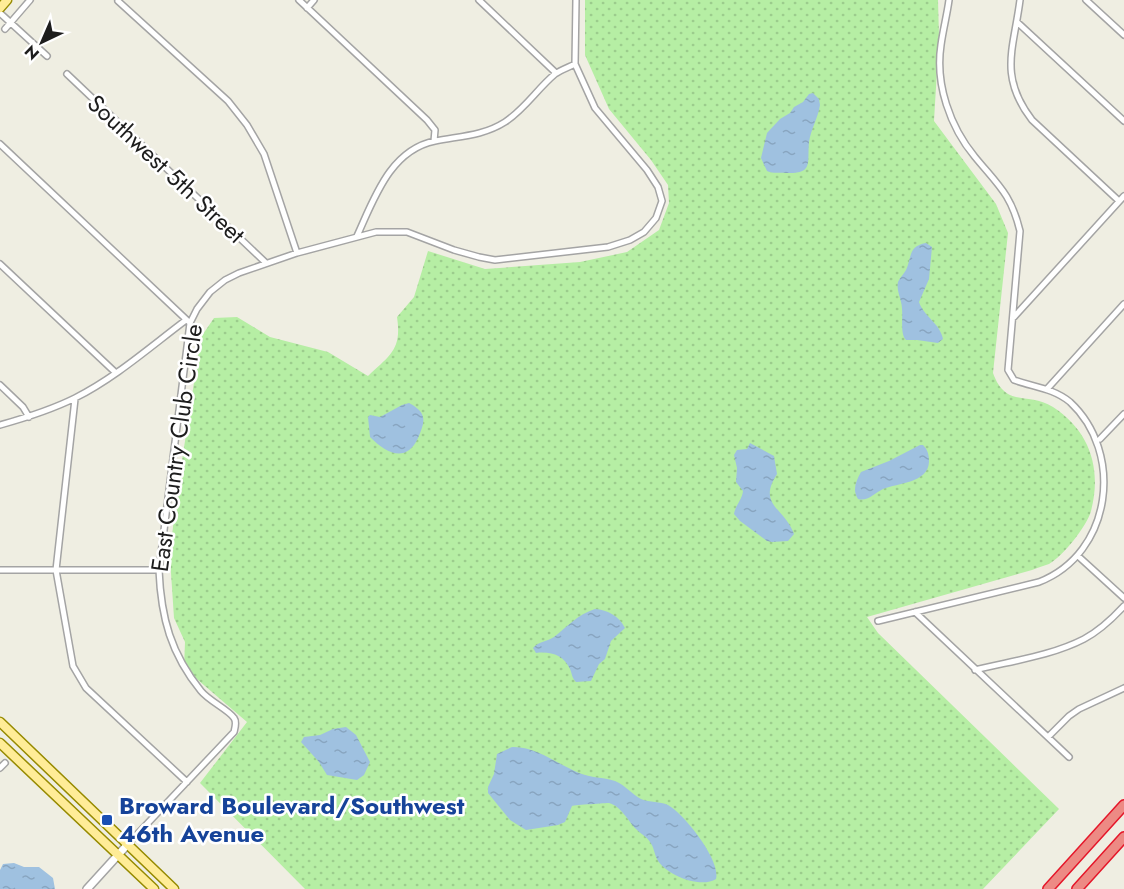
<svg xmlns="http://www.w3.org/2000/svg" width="1124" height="889" font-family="Jost,sans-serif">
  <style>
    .grass { fill: url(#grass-dots) }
    .water { fill: url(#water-ripples) }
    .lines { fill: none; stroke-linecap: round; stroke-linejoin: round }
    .minor-casing { stroke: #a4a4a4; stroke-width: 8 }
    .tertiary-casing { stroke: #a4a4a4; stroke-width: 10 }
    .primary-casing { stroke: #968a00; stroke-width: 11 }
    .motorway-casing { stroke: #e5172a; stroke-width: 12 }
    .minor { stroke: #fff; stroke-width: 5 }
    .tertiary { stroke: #fff; stroke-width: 7 }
    .primary { stroke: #ffec97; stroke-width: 8 }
    .motorway { stroke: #ed8a84; stroke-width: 9 }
    .transit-dot { fill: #1a4fb4; stroke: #fff; stroke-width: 2 }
    .labels { text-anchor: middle; stroke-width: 5; stroke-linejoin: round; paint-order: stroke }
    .street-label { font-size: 24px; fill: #1d1d1d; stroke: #fff }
    .transit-label { font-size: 24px; font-weight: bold; fill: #164399; stroke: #fff; text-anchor: start }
  </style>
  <defs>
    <pattern id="grass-dots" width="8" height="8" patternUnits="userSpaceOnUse" patternTransform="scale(1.5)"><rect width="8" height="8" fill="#b6eea4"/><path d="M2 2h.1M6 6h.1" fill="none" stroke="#9ccc8d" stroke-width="1.8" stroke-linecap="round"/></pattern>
    <pattern id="water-ripples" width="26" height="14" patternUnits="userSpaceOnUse" patternTransform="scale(1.5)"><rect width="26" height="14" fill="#9fc1e0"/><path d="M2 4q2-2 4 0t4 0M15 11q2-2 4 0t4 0" fill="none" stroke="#88a5c0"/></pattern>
  </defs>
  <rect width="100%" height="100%" fill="#efeee2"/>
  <path class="grass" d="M585 0H938L939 36 934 121 996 204 1008 233 993 373C1006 409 1028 391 1053 407 1090 431 1102 469 1091 511 1087 526 1063 556 1049 564 1043 566 1037 568 1032 570L867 617 878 633 1059 809 983 889H305L200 783 247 722 184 668 185 642 174 618 170 558 175 506 201 337 214 318 237 317 270 337 328 352 368 376C390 355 402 350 397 317L414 297 428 251 485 269 580 262 627 252 659 230 669 203 668 185 651 160 609 109 585 55Z"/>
  <path class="water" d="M813 93 819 99 820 105C818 118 811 129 809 142 807 163 814 174 786 173 779 172 774 174 767 171L761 158 767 133 780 119 790 113 794 107 803 102 809 94Z
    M926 243 932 247 929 279 919 302C924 317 940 323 943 339L938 343 917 340H906C900 334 903 318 902 309 902 300 896 291 898 282 900 277 904 274 906 270 912 257 908 246 926 243Z
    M409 403C428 413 425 422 418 438 406 464 386 453 370 437L368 417 370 415 380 417 402 405Z
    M750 443 774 456 777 474C757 505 784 507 794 534L788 541 772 542 767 541 740 521 734 514C735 506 742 500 743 491L736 482 737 468 734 455 737 450 747 449Z
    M920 445H923C928 450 929 455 929 462 928 483 898 483 883 489 875 493 867 502 858 499 852 490 856 481 861 472L889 461Z
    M595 609C608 610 619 616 625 628L611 641 605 659 599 664 591 681 576 682C572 678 572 674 570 669 564 655 550 651 536 653L533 648C539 641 547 642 554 637 568 626 577 615 595 609Z
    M346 727 356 735 370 762 364 775 357 780 327 775 319 762 301 742 304 737 320 735 333 729Z
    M512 747C536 746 557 764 579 773 591 778 603 777 615 781 625 785 632 794 641 799 650 803 660 801 668 805 684 814 721 860 716 879 701 889 665 875 657 859 654 853 654 847 650 842 647 837 641 834 636 829 628 821 621 806 609 803 607 803 575 805 572 806L565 822 558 825 526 830 510 820 488 793V787L494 774 497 754Z
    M14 863 24 867H39L53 878 55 889H0V870L3 864Z"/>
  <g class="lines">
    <defs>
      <path id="minor" d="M299 0 427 120 435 130 434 141
        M479 0 556 73
        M1020 0C1014 48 998 76 1032 120L1119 201
        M1086 0 1124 35
        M118 1 228 101 247 125 264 154 297 253
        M307 8 314 0
        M0 13 47 56
        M1017 22 1124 121
        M5 29 30 0
        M67 74 266 263
        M0 144 190 323
        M357 236C374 199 390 150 435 141 460 136 483 136 505 122 525 109 537 89 555 74 561 70 569 67 575 64
        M0 264 116 373
        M1014 317 1124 196
        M0 385 23 407 29 417
        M1047 389 1124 304
        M75 399 56 570 73 666 86 688 187 782
        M0 425C25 418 51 410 75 398 115 378 150 347 186 320
        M1100 439 1124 414
        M1078 556 1124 598
        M0 570H159
        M915 612 1069 757
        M878 621 1039 582C1113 553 1124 452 1070 402 1053 388 1033 387 1014 380L1008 370 1020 231C1011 194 998 185 975 157 950 127 935 84 941 45 943 30 947 15 949 0
        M975 670C1011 661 1051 656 1084 639 1099 631 1112 619 1124 606
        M1048 737 1069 716 1079 709 1124 688
        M0 768 5 763
        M128 844 234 732C235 728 237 722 234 718 229 710 209 701 201 691 171 654 161 618 159 570L190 323 197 309 210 292 225 280 239 273 297 253 376 232H407L454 250 479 257 495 260 608 247 630 240 644 232 656 218 662 201 658 187 647 170 595 108 575 64 576 0"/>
      <path id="tertiary" d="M87 889 128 844"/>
      <path id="primary" d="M0 8 7 0
        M0 722 174 889
        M0 743 154 889"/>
      <path id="motorway" d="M1048 889 1124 805
        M1077 889 1124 837"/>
    </defs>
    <use href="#minor" class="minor-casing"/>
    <use href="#tertiary" class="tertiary-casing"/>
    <use href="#primary" class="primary-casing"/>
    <use href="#motorway" class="motorway-casing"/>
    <use href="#minor" class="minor"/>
    <use href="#tertiary" class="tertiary"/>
    <use href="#primary" class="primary"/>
    <use href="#motorway" class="motorway"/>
  </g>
  <rect class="transit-dot" x="101" y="814" width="12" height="12" rx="3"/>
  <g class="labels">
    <g class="street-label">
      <text transform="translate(166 169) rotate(43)" y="8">Southwest 5th Street</text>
      <text transform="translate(177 448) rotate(-82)" y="8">East Country Club Circle</text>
    </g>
    <g class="transit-label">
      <text x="119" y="814">Broward Boulevard/Southwest<tspan x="119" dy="28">46th Avenue</tspan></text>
    </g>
  </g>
  <g transform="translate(42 42) rotate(224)" stroke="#ffffff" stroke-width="4.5" paint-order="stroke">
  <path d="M0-4.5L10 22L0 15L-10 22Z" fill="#1d1d1d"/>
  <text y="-9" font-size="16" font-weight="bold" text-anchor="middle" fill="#1d1d1d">N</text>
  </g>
</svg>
